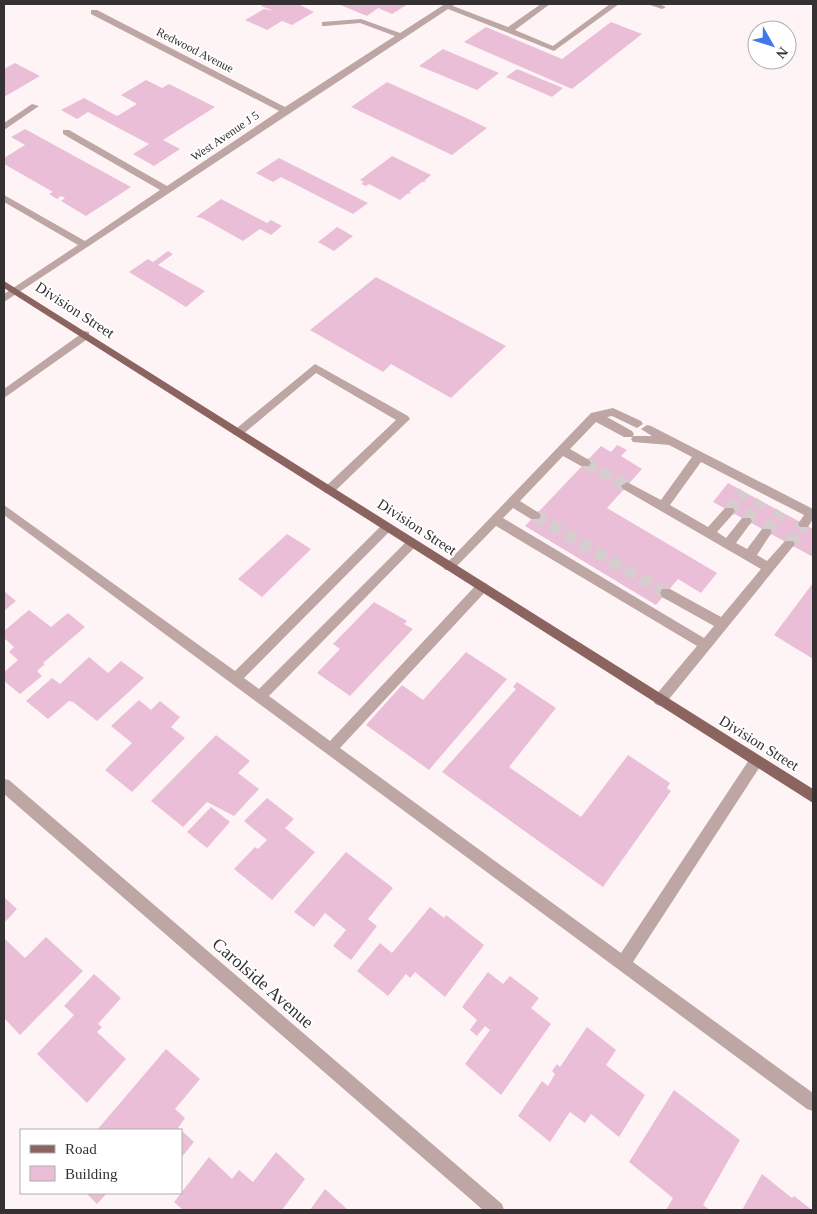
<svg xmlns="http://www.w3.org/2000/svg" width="817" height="1214" font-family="Georgia,serif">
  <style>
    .building { fill: #ebbed7 }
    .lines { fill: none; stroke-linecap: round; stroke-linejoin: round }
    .minor-tunnel { stroke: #d6cdcf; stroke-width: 12; stroke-dasharray: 12 5.5; stroke-linecap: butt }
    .minor { fill: #bda6a4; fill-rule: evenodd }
    .major { fill: #8b635f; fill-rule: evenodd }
    .labels { text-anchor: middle; stroke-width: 4; stroke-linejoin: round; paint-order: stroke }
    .far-street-label { font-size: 12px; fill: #353132; stroke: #fff }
    .street-label { font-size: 15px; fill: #353132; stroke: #fff }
    .near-street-label { font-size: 18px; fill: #353132; stroke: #fff }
  </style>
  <rect width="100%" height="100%" fill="#fef4f6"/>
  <path class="building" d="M264 4H298L314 12 292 25 282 21 267 30 245 20 264 9 274 11 261 6Z
    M338 4H408L392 14 378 8 367 16Z
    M611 22 642 34 572 89 464 42 486 27 562 59Z
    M443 49 499 73 477 90 419 66Z
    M15 63 40 76 4 97V69Z
    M517 69 563 88 552 97 506 77Z
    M146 80 162 88 169 84 215 107 163 140 180 149 154 166 133 154 149 144 88 112 77 119 61 110 84 98 117 116 137 104 121 95Z
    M387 82 460 115 487 128 452 155 351 107Z
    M25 129 131 187 86 216 61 201 65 198 61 196 57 199 49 194 53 192 4 164V158L25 145 11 137Z
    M392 156 431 175 424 181 427 182H422L409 192 412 193 407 194 400 200 369 184 366 186 361 184 364 182 360 180Z
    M279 158 368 203 353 214 281 177 273 182 256 173Z
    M221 199 267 223 271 220 282 226 271 235 260 229 243 241 202 218 196 217Z
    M337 227 353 236 334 251 318 242Z
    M168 251 173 254 158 265 205 291 186 307 129 272 148 259 153 262Z
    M376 277 506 346 451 398 391 364 383 372 310 330Z
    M617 445 627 450 621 456 642 469 607 508 717 573 701 593 678 579 656 605 525 526 601 446 611 452Z
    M728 483 813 529V557L713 502Z
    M287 534 311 549 262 597 238 579Z
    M813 583V659L774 635Z
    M4 591 16 601 4 611Z
    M374 602 407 621 404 624 413 629 350 696 317 673 340 649 333 644Z
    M29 610 51 627 68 613 85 627 43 663 45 664 37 671 42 676 20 694 4 681V672L18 660 9 652 14 647 4 638V631Z
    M466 652 507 679 429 770 366 725 402 685 423 700Z
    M89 657 108 673 121 661 144 678 97 721 73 702 69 701 48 719 26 701 52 678 60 684Z
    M517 682 556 708 509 767 581 817 628 755 670 783 667 788 671 791 603 887 442 772 516 689 513 687Z
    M139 700 151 710 160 701 180 717 171 727 185 738 132 792 105 770 132 743 111 726Z
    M216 735 250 761 238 773 259 789 234 816 207 802 183 827 151 801Z
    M267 798 294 819 285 828 315 852 272 900 234 869 255 847 258 849 267 840 244 821Z
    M211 807 230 822 207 848 187 832Z
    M346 852 393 888 368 919 377 926 351 960 333 946 346 930 325 913 314 927 294 912Z
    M4 897 17 909 4 923Z
    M430 907 444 918 446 915 484 945 445 997 415 972 410 978 406 974 388 996 357 971 380 943 392 953Z
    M46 937 83 971 20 1035 4 1018V938L25 958Z
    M488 972 503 984 510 976 539 998 531 1008 551 1024 501 1095 465 1064 490 1030 485 1026 477 1036 470 1030 477 1020 462 1007Z
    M94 974 121 998 98 1024 102 1027 97 1032 126 1059 87 1103 37 1054 74 1015 64 1006Z
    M587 1027 616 1050 606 1065 645 1095 619 1137 591 1114 585 1123 570 1112 550 1142 518 1116 542 1081 548 1086 555 1074 552 1071 557 1064 560 1067Z
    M166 1049 200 1079 175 1109 185 1118 178 1128 181 1130H97Z
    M674 1090 740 1140 703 1205 710 1210H666L673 1198 629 1162Z
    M181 1130 194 1142 181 1158Z
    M276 1152 305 1179 282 1210H183L174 1202 209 1157 232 1179 239 1170 253 1182Z
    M762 1174 792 1198 794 1196 812 1210H742Z
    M325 1189 348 1210H310Z
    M86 1193H107L97 1204Z"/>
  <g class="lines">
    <path class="minor-tunnel" d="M585 463 627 486
      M729 511 744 492
      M535 516 666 593
      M746 521 761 501
      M766 532 781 512
      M789 544 804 524"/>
    <path class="minor" d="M445 4H454L453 6 508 27 541 4H550L515 30 553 46 610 4H619L554 51 448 9 4 302V294L78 245 4 202V195L85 241 160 190 63 134V130H69L167 186 279 111 91 14V10H97L285 107 395 36 360 23 325 26H322V22L361 19 400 33Z
      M647 4H659L666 7 662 9Z
      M32 104 39 106 4 130V123Z
      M85 331 89 332V338L4 398V389Z
      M315 364 408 416 410 419 333 493H325L323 490 325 487 396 420 316 373 242 435H234L232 432Z
      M613 408 641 421 643 424 637 428 612 416 607 417 632 431 634 434 632 437H624L596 422 570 449 589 460 591 463 589 466H581L563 456 520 501 539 513 541 516 539 519H531L513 508 503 518 704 638 714 626 662 597 660 593 662 589H670L721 617 761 569 623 489 621 486 627 482 661 500 692 457 669 445 633 442 631 439 633 436H652L641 429 647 425 651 426 813 509V519L808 527H800L798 524 804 515 701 462 670 505 708 527 725 508H733L735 511 733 514 717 532 726 538 742 518H750L752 521 750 524 736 543 747 549 762 529H770L772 532 770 535 757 555 767 561 785 541H793L795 544 665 704 660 706 655 704 653 700 655 696 697 646 496 526 453 570H445L443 567 591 413Z
      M4 505 235 671 383 524H391L393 527 391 530 244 678 259 689 408 540H416L418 543 416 546 269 696 330 741 478 583H486L488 587 486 591 340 748 621 953 751 757 756 755 761 757 763 761 761 765 633 962 813 1093V1111L807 1109 4 515Z
      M4 779 9 780 502 1204 504 1210H483L4 794Z"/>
    <path class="major" d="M4 281 813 789V803L4 288Z"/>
  </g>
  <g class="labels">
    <g class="far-street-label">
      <text transform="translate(195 50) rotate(27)" y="4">Redwood Avenue</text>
      <text transform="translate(225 136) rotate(-34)" y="4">West Avenue J 5</text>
    </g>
    <g class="street-label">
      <text transform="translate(75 310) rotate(33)" y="5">Division Street</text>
      <text transform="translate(417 527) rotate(33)" y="5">Division Street</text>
      <text transform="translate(759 743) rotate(32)" y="5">Division Street</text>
    </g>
    <g class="near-street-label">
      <text transform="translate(263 983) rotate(41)" y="6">Carolside Avenue</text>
    </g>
  </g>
  <rect width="817" height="1214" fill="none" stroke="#353132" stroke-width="10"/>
  <rect x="20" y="1129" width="162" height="65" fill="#ffffff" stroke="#aeadad"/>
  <rect x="30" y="1145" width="25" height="8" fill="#8b635f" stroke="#aeadad"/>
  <text x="65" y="1154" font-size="15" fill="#353132">Road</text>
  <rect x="30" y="1166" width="25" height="15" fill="#ebbed7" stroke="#aeadad"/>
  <text x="65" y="1179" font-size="15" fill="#353132">Building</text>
  <g transform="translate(772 45) rotate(129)"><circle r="24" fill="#ffffff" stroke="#aeadad"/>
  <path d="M0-4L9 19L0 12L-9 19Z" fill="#4079e9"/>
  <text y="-8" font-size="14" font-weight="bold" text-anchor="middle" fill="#353132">N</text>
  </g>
</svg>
